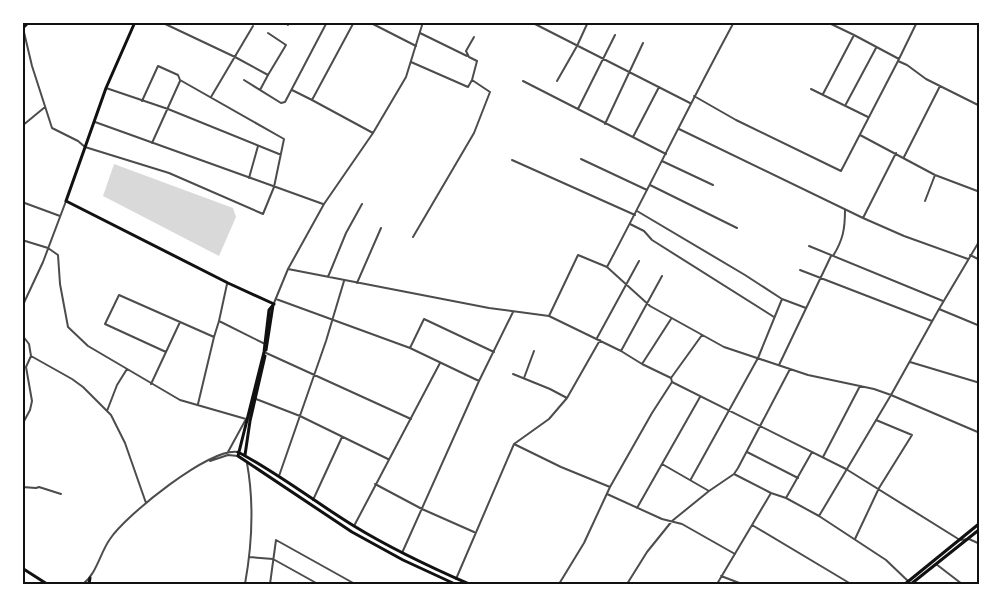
<svg xmlns="http://www.w3.org/2000/svg" width="1002" height="607" font-family="Mulish,sans-serif">
  <style>
    .water { fill: #d9d9d9 }
    .lines { fill: none; stroke-linecap: round; stroke-linejoin: round }
    .minor { stroke: #4c4c4c; stroke-width: 2 }
    .secondary { stroke: #111; stroke-width: 3 }
    .trunk { stroke: #111; stroke-width: 4 }
    .neatline { fill: none; stroke: #111; stroke-width: 2 }
  </style>
  <rect width="100%" height="100%" fill="#fff"/>
  <path class="water" d="M114 164 233 208 236 217 219 256 103 196Z"/>
  <g class="lines">
    <path class="minor" d="M161 22 235 57 268 75 286 45 268 33
      M284 22 288 25
      M369 22 416 46
      M531 22 690 103
      M827 22 854 35 899 59
      M917 22 898 61 907 65 926 79 980 106
      M23 28 32 66 52 128 78 141 85 147 169 173 263 214 274 187 284 139 180 80 178 75 158 66 142 101
      M420 33 467 56
      M411 62 468 87 472 80
      M244 80 281 103 285 102 327 22
      M523 81 666 154
      M557 81 577 46 588 22
      M106 88 168 109 279 154
      M811 89 868 117
      M260 90 268 75
      M292 90 312 100 354 22
      M823 94 854 35
      M694 96 736 120 841 171 898 61
      M211 97 253 26
      M312 100 373 133
      M846 104 876 48
      M578 109 615 35
      M95 122 323 204
      M605 124 643 43
      M22 126 45 107
      M679 129 863 218
      M860 135 935 175 980 192
      M633 137 659 87
      M152 143 180 81
      M896 153 863 218 904 236 968 259
      M904 157 940 86
      M581 159 647 190
      M512 160 635 215
      M662 161 713 185
      M249 178 258 146
      M650 185 737 228
      M925 201 935 175
      M22 202 60 216
      M637 211 745 275 782 299 806 308
      M630 224 644 231 652 240 774 317
      M413 237 474 133 490 92 472 80 477 61 469 57 466 51 474 37
      M22 240 48 248 58 255 60 284 68 327 88 346 180 400 246 419 228 452
      M809 246 943 301
      M970 255 980 260
      M833 256C843 240 845 229 845 210
      M607 267C650 186 690 103 734 22
      M288 269 489 308 549 316 621 351 642 364 671 378 672 382 846 469 960 540 969 539 980 544
      M800 270 932 321
      M328 277 346 233 362 204
      M357 283 381 228
      M276 299 410 348 479 381
      M274 303 288 269 324 204 373 133 406 77 423 22
      M22 307 43 262 66 201
      M939 309 980 326
      M549 316 578 255 607 267 650 306 724 347 808 375 874 389 891 395 980 433
      M219 321 227 284
      M22 335 29 344 31 356 72 379 83 387 111 415 125 443 146 503
      M597 338 639 261
      M410 348 424 319 494 352
      M621 351 662 276
      M166 352 105 324 119 295 214 337 219 321 265 344
      M264 352 411 419
      M910 362 980 383
      M642 364 671 319
      M779 365 831 256
      M513 374 550 389 567 398
      M524 378 534 351
      M671 378 702 335
      M151 384 180 322
      M256 399 300 416 388 459
      M198 404 214 337
      M107 411 117 385 127 369
      M22 425 30 410 32 401 26 367 31 356
      M514 444 561 467 610 487
      M747 452 798 478
      M823 457 860 386
      M210 461 228 455 238 456
      M662 464 709 491
      M734 474 771 493 786 498 819 516 886 560 909 582
      M279 476 326 341 344 281
      M691 479 758 358 782 299
      M375 484 422 509 474 532
      M22 487 36 488 39 487 61 494
      M607 494 662 519 682 524 735 554
      M786 498 812 452
      M313 500 342 437
      M637 508 700 397
      M819 516 891 395 939 309 980 240
      M752 525 851 584
      M354 526 440 363
      M855 539 879 488 912 435 876 420
      M402 553 479 381 513 312
      M249 557 273 559 318 584
      M936 564 962 584
      M721 576 742 584
      M456 579 514 444 549 419 567 398 600 340
      M83 584C97 573 100 553 110 539 126 515 210 447 238 452
      M245 584C252 545 254 502 247 463
      M270 584 276 540 355 584
      M559 584 584 543 610 487 652 413 672 382
      M627 584 647 552 672 521 709 491 734 474 738 468 790 369
      M717 584 771 493"/>
    <path class="secondary" d="M135 22 106 88 66 201 228 283 274 304
      M274 304 269 310 264 352 238 456 352 532 403 560 455 584
      M266 350 273 305
      M238 452C279 474 315 502 354 526 390 548 430 567 469 584
      M245 455 250 421 265 356
      M22 568 47 584
      M89 584 90 578
      M905 584 980 523
      M911 584 980 529"/>
    <path class="trunk" d="M22 28 28 22"/>
  </g>
  <rect width="1002" height="607" fill="none" stroke="#ffffff" stroke-width="48"/>
  <rect x="24" y="24" width="954" height="559" class="neatline"/>
</svg>
